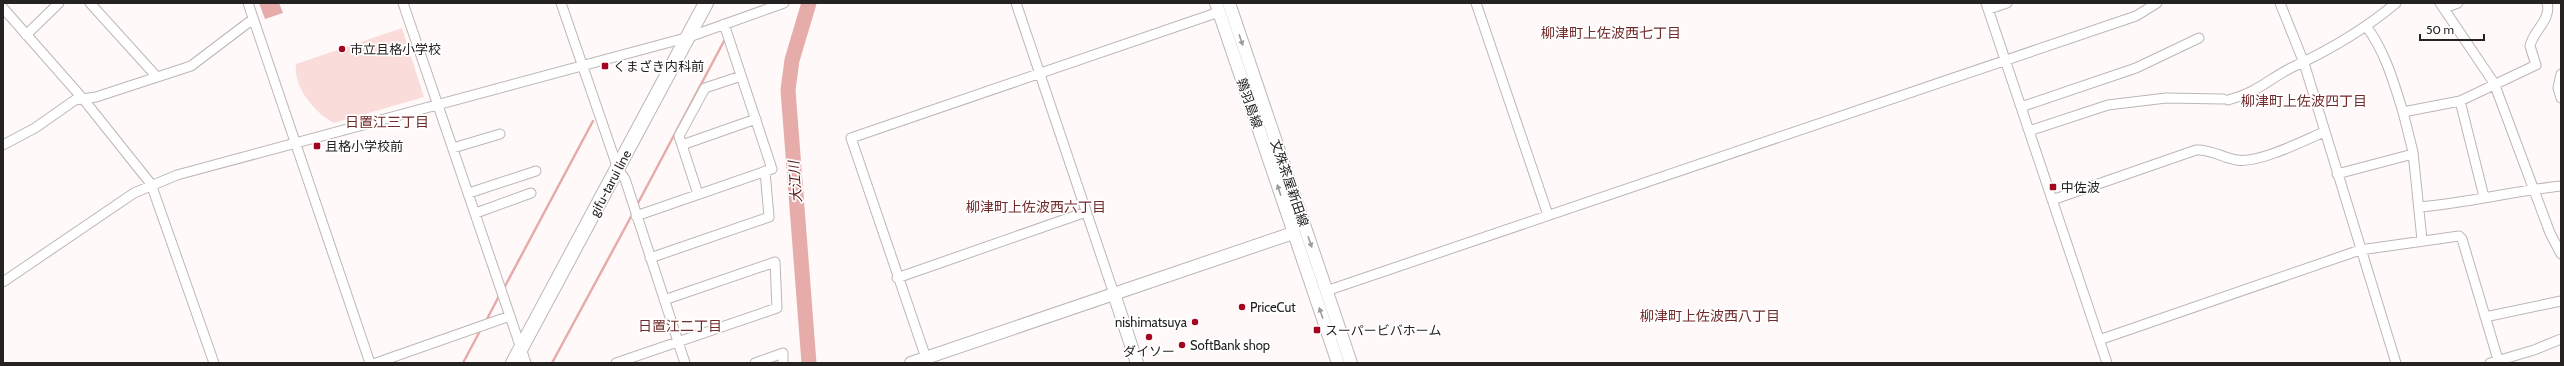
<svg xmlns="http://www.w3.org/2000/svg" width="2564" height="366" font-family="Cabin,'Noto Sans JP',sans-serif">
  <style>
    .grass { fill: #faddda }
    .water { fill: #e5aca9 }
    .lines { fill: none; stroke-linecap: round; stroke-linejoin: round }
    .stream { stroke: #e5aca9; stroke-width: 2.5 }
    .river { stroke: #e5aca9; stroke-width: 15 }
    .street-casing { stroke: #bdb6b6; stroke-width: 11 }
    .secondary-casing { stroke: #bdb6b6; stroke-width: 14 }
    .primary-casing { stroke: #bdb6b6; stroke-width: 16 }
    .street { stroke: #fff; stroke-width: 9 }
    .secondary { stroke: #fff; stroke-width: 12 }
    .primary { stroke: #fff; stroke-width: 14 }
    .oneway { fill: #9d9c9c }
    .poi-dot { fill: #a30520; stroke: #fff; stroke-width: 1.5 }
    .labels { text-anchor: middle; stroke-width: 3.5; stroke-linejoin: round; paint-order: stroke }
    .poi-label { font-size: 13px; fill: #252322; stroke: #fff; text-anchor: start }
    .street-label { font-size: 13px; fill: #252322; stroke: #fff }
    .neighbourhood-label { font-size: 14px; fill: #712b2b; stroke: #fff }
    .water-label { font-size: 14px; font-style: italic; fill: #5e1c1d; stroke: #fff }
  </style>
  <rect width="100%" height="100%" fill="#fffaf9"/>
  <path class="grass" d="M402 28 424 97 334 123C315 113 293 88 296 64Z"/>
  <path class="water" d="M259 3H279L283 13 265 19Z"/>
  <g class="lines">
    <path class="stream" d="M637 205 724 41
      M504 288 593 121
      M486 321 500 294
      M463 363 481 329
      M552 363 633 213"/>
    <path class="river" d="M809 3 792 60 788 90 809 363"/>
    <defs>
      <path id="street" d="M90 3 157 77
        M248 3 370 363
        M403 3 526 363
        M561 3 618 169 625 179 685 363
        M1016 3 1114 294
        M1476 3 1548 215
        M1986 3 2107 363
        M2280 3 2304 63 2396 363
        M2440 3 2494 83 2550 233 2561 254
        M3 8 84 100 151 184 214 363
        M2444 8 2458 3
        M1989 9 2007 3
        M2366 26C2385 51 2394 83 2403 112L2460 101 2536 65 2530 46C2533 31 2552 19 2547 3
        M26 35 59 3
        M2561 74 2558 88 2561 98
        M2228 100C2260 92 2270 77 2297 65 2333 48 2365 29 2396 3
        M2460 101 2484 197
        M2021 107 2136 68 2199 38
        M2403 112 2413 152 2422 240
        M2029 131 2108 105 2166 98 2223 99
        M3 145 35 128 75 100 96 97 191 66 253 19
        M682 145 756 119
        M453 148 500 134
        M2337 174 2413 154
        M469 193 536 171
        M698 194 679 136 705 88 741 76
        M2052 200 2196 150C2211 149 2223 158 2237 160 2258 164 2305 140 2324 132
        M2420 207C2467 203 2513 191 2561 186
        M476 213 531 193
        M636 216 772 169 724 24
        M650 258 769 217 765 171
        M897 278 1086 212
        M3 282 134 193 177 175 689 37 784 3
        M1326 291 2136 16 2157 3
        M2485 317 2561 301
        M2099 340 2360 250 2459 236 2462 239 2499 363
        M926 358 851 138 1219 12
        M376 363 510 316
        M616 363 777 308 775 262 664 300
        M755 363 783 353V363
        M2490 363 2534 350 2561 339"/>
      <path id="secondary" d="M1216 3 1338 363
        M1229 3 1351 363
        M1114 294 1137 363
        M911 363 1293 233"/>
      <path id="primary" d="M513 363 706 3"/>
    </defs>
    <use href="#street" class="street-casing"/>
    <use href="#secondary" class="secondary-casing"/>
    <use href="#primary" class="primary-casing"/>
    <use href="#street" class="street"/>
    <use href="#secondary" class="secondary"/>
    <use href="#primary" class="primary"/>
  </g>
  <defs><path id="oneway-solid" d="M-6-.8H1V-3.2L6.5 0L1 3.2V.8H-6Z"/></defs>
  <g class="oneway">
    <use href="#oneway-solid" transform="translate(1241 40) rotate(71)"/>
    <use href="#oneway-solid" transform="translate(1279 190) rotate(-108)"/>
    <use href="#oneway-solid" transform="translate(1310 242) rotate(71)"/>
    <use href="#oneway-solid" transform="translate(1321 313) rotate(-109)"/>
  </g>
  <g class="poi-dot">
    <circle cx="342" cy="49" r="4"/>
    <rect x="601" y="62" width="8" height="8" rx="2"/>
    <rect x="313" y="142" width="8" height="8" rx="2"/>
    <rect x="2049" y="183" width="8" height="8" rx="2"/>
    <circle cx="1242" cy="307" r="4"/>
    <circle cx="1195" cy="322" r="4"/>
    <rect x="1313" y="326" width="8" height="8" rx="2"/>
    <circle cx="1149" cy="337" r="4"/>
    <circle cx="1182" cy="345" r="4"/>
  </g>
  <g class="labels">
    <g class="poi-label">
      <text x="350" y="54">市立且格小学校</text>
      <text x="613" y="71">くまざき内科前</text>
      <text x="325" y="151">且格小学校前</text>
      <text x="2061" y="192">中佐波</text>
      <text x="1250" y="312">PriceCut</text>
      <text x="1187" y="327" text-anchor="end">nishimatsuya</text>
      <text x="1325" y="335">スーパービバホーム</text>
      <text x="1190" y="350">SoftBank shop</text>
      <text x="1149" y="356" text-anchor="middle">ダイソー</text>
    </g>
    <g class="street-label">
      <text transform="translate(1250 103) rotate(71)" y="5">鶉羽島線</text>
      <text transform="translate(610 183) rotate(-62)" y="5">gifu-tarui line</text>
      <text transform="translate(1290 183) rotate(71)" y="5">文殊茶屋新田線</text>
    </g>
    <g class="neighbourhood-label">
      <text x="1611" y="38">柳津町上佐波西七丁目</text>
      <text x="2304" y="106">柳津町上佐波四丁目</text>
      <text x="387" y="127">日置江三丁目</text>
      <text x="1036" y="212">柳津町上佐波西六丁目</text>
      <text x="1710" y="321">柳津町上佐波西八丁目</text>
      <text x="680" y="331">日置江二丁目</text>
    </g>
    <g class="water-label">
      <text transform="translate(795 182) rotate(-94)" y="5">大江川</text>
    </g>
  </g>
  <rect width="2564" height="366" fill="none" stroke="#252322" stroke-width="8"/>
  <path d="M2420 34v6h64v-6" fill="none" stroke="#252322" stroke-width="2"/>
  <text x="2426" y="34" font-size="12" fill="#252322" stroke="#ffffff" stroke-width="3" paint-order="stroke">50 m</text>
</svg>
